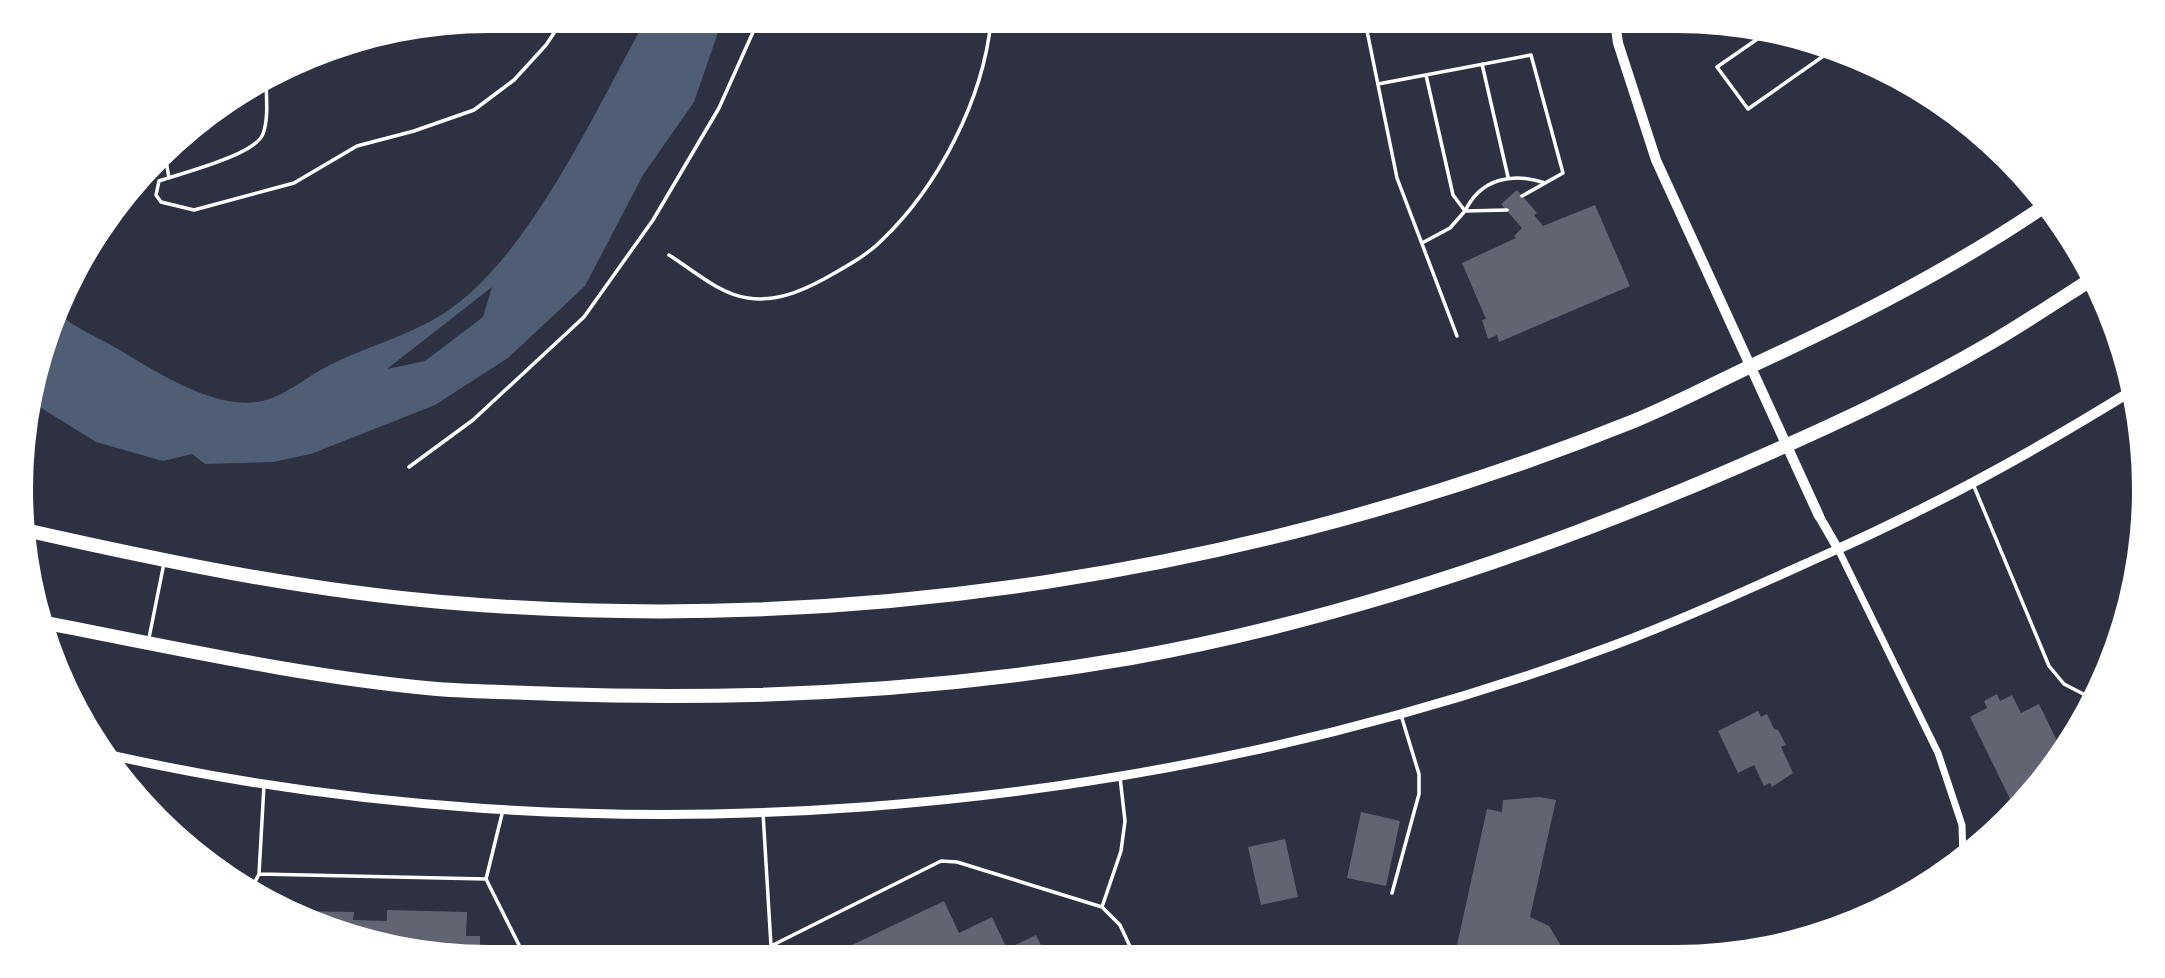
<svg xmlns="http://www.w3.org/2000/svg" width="2165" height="978" font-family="Rubik,sans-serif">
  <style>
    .water { fill: #4f5d75; fill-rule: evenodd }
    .building { fill: #626471 }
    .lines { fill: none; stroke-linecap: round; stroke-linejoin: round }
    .path { stroke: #fff; stroke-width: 3.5 }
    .service { stroke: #fff; stroke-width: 3.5 }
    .minor { stroke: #fff; stroke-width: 7 }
    .tertiary { stroke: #fff; stroke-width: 9 }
    .secondary { stroke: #fff; stroke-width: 10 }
    .motorway { stroke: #fff; stroke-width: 14 }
  </style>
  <rect width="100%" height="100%" fill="#2d3142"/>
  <path class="water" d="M645 21H722L694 102 643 175 585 286 508 358 435 405 311 454 273 462 205 464 192 454 163 461 96 442 30 401 61 315C75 328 95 336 111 345 151 368 214 412 262 401 288 395 308 375 332 364 368 346 408 336 443 314 528 260 596 109 645 21ZM492 287 483 317 425 361 387 369Z"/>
  <path class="building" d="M1517 190 1537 213 1534 215 1543 226 1595 205 1630 286 1499 342 1497 335 1488 339 1482 320 1486 319 1462 263 1516 238 1514 236 1522 228 1501 204Z
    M1997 694 2000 701 2012 695 2021 713 2039 704 2057 741H2067L2048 774 2014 807 1970 717 1987 708 1984 701Z
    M1758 711 1761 717 1767 714 1774 729 1778 730 1786 745 1781 747 1793 773 1772 787 1770 783 1764 786 1754 765 1738 773 1718 731Z
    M1539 797 1556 800 1530 917 1549 926 1560 944V954H1455L1487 809 1502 812 1503 800Z
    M1361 812 1400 821 1386 886 1347 878Z
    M1285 839 1298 897 1261 905 1248 847Z
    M944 901 959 933 992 917 1007 949 1036 935 1046 955 855 956 850 946Z
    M387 910 467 912 466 936H480V956L397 948 310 922 293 911 354 912 353 920 387 921Z"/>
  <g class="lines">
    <path class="path" d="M266 79C266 95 269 118 263 134 255 155 182 173 159 181L156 195 161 202 194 210 294 183 357 146 414 131 474 110 514 80 546 45 562 21
      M165 155 169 178
      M669 255C693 270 719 294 748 298 775 302 800 292 824 279 843 268 865 257 881 241 938 187 983 100 991 21"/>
    <path class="service" d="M1365 21 1397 178 1457 336
      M1769 31 1717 67 1748 109 1832 50
      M1482 64 1508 177
      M1426 75 1453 195 1465 211C1481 178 1513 172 1545 183
      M1378 84 1531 55 1563 173 1522 196
      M1422 243 1450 228 1465 211 1507 210
      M409 467 473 420 584 317 653 220 719 108 758 21
      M1973 484 2049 666 2064 684 2091 698
      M149 638 164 563
      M1120 777 1125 821 1121 851 1102 907 1120 925 1134 955
      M264 785 259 874 486 879 503 810
      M763 813 771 946 941 861 957 862 1102 907
      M486 879 525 957
      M253 886 259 874
      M1392 893 1419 794V774L1401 715
      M771 946 773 956"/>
    <path class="minor" d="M1343 24 1362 21
      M1838 549 1938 753 1962 825 1963 859"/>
    <path class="tertiary" d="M110 755C598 864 1140 820 1609 647 1687 618 1762 583 1838 549L1819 516"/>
    <path class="secondary" d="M1615 21 1618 43 1656 160 1819 516
      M1838 549C1940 503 2038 449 2133 390"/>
    <path class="motorway" d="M25 530C163 561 301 590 442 602 848 637 1256 573 1634 421 1673 405 1711 385 1749 367 1851 320 1952 269 2046 205
      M46 623C176 648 305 677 437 689 476 692 515 692 554 694 747 701 941 691 1131 658 1342 620 1547 550 1742 465 1827 428 1912 389 1992 342 2026 322 2059 300 2092 279"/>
  </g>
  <path d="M0 0H2165V978H0ZM489 33H1676A456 456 0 0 1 2132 489V489A456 456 0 0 1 1676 945H489A456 456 0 0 1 33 489V489A456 456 0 0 1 489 33Z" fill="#fff" fill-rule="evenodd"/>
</svg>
